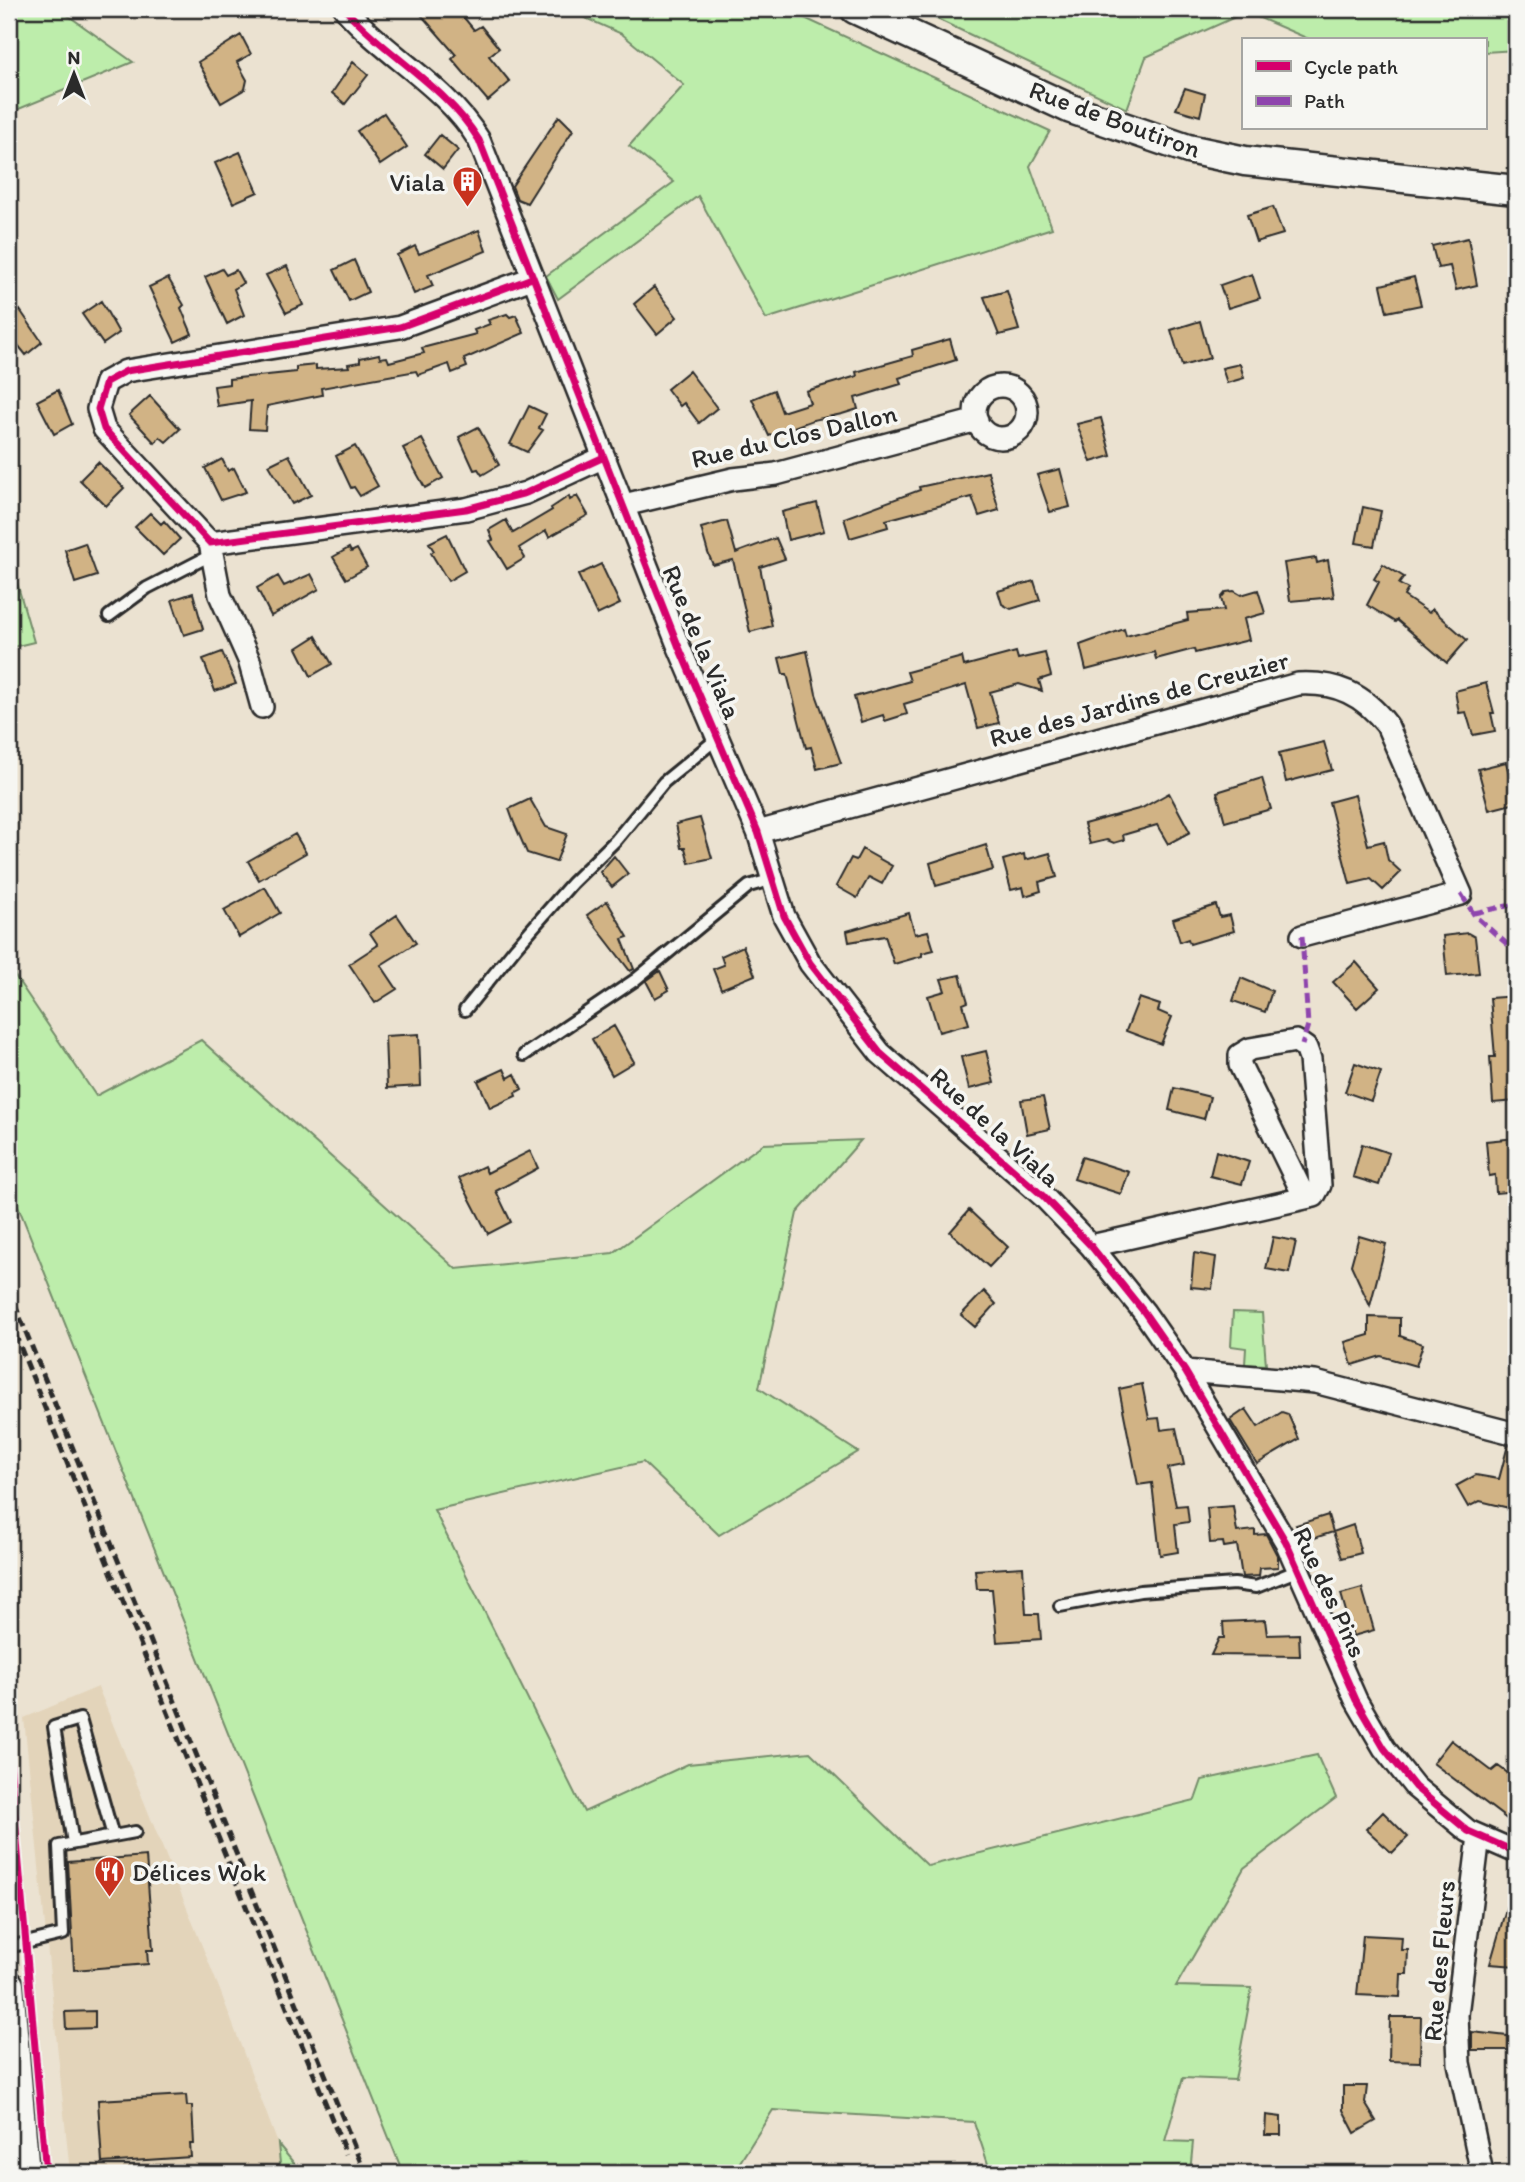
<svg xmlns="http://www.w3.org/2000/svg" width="1525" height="2182" font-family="Itim,sans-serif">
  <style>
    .built { fill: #e3d4ba }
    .green { fill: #bdedab; stroke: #748c6b; stroke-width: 2 }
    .building { fill: #d1b385; stroke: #2b2b2b; stroke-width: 2 }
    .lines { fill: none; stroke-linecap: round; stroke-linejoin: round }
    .service-casing { stroke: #2b2b2b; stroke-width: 16 }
    .minor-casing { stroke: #2b2b2b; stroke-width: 26 }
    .secondary-casing { stroke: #2b2b2b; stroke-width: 33 }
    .service { stroke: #f6f6f2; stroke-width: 10 }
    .minor { stroke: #f6f6f2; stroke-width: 21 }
    .secondary { stroke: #f6f6f2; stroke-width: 28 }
    .rail { stroke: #2b2b2b; stroke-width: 5; stroke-dasharray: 10 5; stroke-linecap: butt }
    .quiet { stroke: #8e44ad; stroke-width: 5; stroke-dasharray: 10 5; stroke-linecap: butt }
    .cycleway-casing { stroke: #f6f6f2; stroke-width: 11 }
    .cycleway { stroke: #d6006c; stroke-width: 7 }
    .labels { text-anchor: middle; stroke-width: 7; stroke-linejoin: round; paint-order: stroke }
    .street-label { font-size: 26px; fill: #2b2b2b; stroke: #f6f6f2 }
    .poi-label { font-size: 26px; fill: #2b2b2b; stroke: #f6f6f2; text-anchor: end }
  </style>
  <rect width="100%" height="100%" fill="#ebe2d1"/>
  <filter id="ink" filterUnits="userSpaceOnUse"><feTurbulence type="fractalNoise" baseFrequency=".0143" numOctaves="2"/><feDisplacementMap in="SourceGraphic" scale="14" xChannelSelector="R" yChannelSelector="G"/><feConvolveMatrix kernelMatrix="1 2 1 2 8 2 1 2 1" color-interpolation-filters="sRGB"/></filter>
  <g filter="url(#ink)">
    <path class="built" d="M98 1687 221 1993 278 2144 281 2173H70L24 1718Z"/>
    <path class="green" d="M9 9H59L133 62 9 113Z
      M565 9H785L1050 131 1030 166 1052 228 766 319 698 196 558 299 546 276 674 182 629 146 684 85 622 34Z
      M916 9H1516V50L1485 52V40H1311L1246 12 1146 57 1127 109Z
      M9 555 34 642 9 648Z
      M9 915 15 976 96 1096 201 1040 456 1269 613 1253 763 1144 861 1140 797 1213 759 1388 858 1452 719 1535 643 1462 434 1510 584 1812 688 1764 810 1752 928 1866 1195 1800 1202 1780 1317 1755 1336 1798 1244 1868 1176 1986 1252 1988 1235 2080 1183 2078 1165 2141 1193 2142 1190 2173H991L974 2122 773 2110 733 2173H403L9 1183Z
      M1233 1312 1262 1313 1266 1365 1245 1364 1246 1348 1231 1346Z
      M278 2144 302 2173H281Z"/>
    <path class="building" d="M416 9H457L474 30 481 26 499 48 489 56 510 82 488 101 452 59 456 55Z
      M241 35 251 54 237 62 247 80 245 89 221 103 198 62Z
      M353 62 368 75 345 104 332 93Z
      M1185 88 1205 94 1200 116 1176 109Z
      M384 113 407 147 380 165 357 131Z
      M559 116 573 130 527 203 517 199 512 186Z
      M440 135 458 150 443 169 425 154Z
      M240 152 258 192 233 203 215 163Z
      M1273 207 1283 234 1256 242 1247 215Z
      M479 230 486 251 428 275 433 286 414 294 397 255 415 246 419 254Z
      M1468 238 1477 285 1456 290 1450 266 1438 268 1432 246Z
      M354 260 368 292 349 301 334 270Z
      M287 266 303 305 286 313 266 275Z
      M222 269 226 275 236 270 243 283 234 289 244 315 227 324 205 277Z
      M1252 274 1260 298 1228 308 1220 285Z
      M1414 277 1421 305 1387 312 1381 285Z
      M168 278 184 305 181 308 192 334 175 342 149 287Z
      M654 287 677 317 657 334 634 304Z
      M1007 291 1019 330 999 335 984 297Z
      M101 301 119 333 103 344 82 314Z
      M20 310 42 342 26 355 9 334V319Z
      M507 314 510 317 516 315 524 333 464 359 467 367 452 373 449 364 418 375 416 371 321 388 322 395 267 406 265 430 249 429 251 401 217 406 214 386 229 384V379L296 372V367L316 365V369L349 367 348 364 360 362V358L379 354 380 358 387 357 389 362 424 353 422 348 476 334 474 330 490 324 488 320Z
      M1200 321 1210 358 1182 366 1171 330Z
      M950 339 956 360 899 378 901 384 855 398 858 409 842 414 813 420 769 436 752 399 774 390 782 412 810 403 806 391 857 376 856 372 913 356 912 350Z
      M1240 364 1244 378 1227 383 1222 368Z
      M689 371 717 408 699 423 684 403 680 406 667 389Z
      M58 390 72 424 54 434 37 401Z
      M150 396 180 429 166 442 160 437 155 443 129 415Z
      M529 406 546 414 539 428 543 430 527 452 510 444Z
      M1101 418 1111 456 1091 462 1077 424Z
      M478 427 499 465 482 475 478 469 474 470 459 437Z
      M422 439 443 478 425 488 403 448Z
      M355 446 378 486 360 496 354 487 351 488 336 456Z
      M289 455 311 495 292 504 269 465Z
      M222 459 228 471 234 468 246 492 221 500 205 468Z
      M98 462 124 488 106 506 80 480Z
      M1060 469 1070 507 1050 512 1037 475Z
      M988 472 999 510 979 516 972 497 886 520 888 527 850 538 844 518 920 490 919 487Z
      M569 496 570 500 577 496 588 515 549 537 546 531 519 548 525 558 507 569 490 541 493 540 489 530 506 520 513 533 552 510 551 508Z
      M817 503 824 531 788 540 782 512Z
      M1363 507 1381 511 1374 546 1356 543Z
      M150 513 161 524 164 521 180 539 163 555 135 527Z
      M727 521 736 553 776 538 785 559 760 567 772 626 750 632 733 560 713 565 708 553 701 528Z
      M447 534 465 571 448 581 431 553 434 551 429 543Z
      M85 543 97 576 75 583 65 550Z
      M349 548 351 552 357 549 367 567 346 579 333 557Z
      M1316 558 1317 563 1328 560 1334 597 1290 601 1284 563Z
      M601 564 620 604 597 615 578 575Z
      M1383 564 1404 577 1399 584 1408 589 1404 596 1429 613 1432 609 1467 640 1447 663 1397 620 1395 622 1367 605 1379 582 1374 579Z
      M311 574 319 589 271 616 257 588 278 576 284 586Z
      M1034 581 1040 600 1011 609 1002 604 998 591Z
      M1258 590 1265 613 1244 619 1249 640 1195 653 1194 649 1156 659 1154 652 1086 670 1080 645 1124 629 1126 636 1188 620 1187 613 1224 610 1221 598 1226 592 1234 591 1241 595Z
      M193 593 203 629 184 635 172 600Z
      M316 636 332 664 311 676 297 648Z
      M807 651 816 694 841 763 817 769 811 747 806 748 787 674H783L779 658Z
      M222 652 236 684 215 691 203 659Z
      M1016 652 1018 659 1045 653 1051 676 1039 680 1042 691 1019 684 990 692 999 723 978 728 966 685 904 704 907 714 885 721 883 715 861 722 854 697 910 681 907 672 962 657 964 666Z
      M1486 683 1494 713H1491L1495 731 1473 735 1466 712 1459 713 1455 691Z
      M1324 742 1332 770 1286 782 1279 753Z
      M1506 762 1516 803 1489 810 1478 769Z
      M1262 778 1271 809 1225 822 1217 792Z
      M1169 793 1190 832 1168 844 1157 825 1123 835 1124 840 1114 843 1107 840 1090 844 1084 824 1142 808Z
      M1355 795 1368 845 1384 841 1388 860 1401 872 1383 890 1371 879 1350 884 1329 802Z
      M530 799 546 827 567 834 556 862 527 853 514 823 509 809Z
      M700 818 712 858 689 863 685 848H681L676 824Z
      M295 834 306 853 259 880 248 861Z
      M986 845 993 870 936 886 930 863Z
      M862 849 892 866 882 884 869 877 857 898 836 886 851 858 856 860Z
      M1050 853 1057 877 1039 882 1041 891 1025 896 1023 887 1011 890 1003 860 1024 854 1025 860Z
      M614 856 628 874 612 887 600 872Z
      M265 887 280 913 239 937 224 910Z
      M607 901 628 937 622 939 634 969 630 971 587 915Z
      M1216 905 1220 917 1230 915 1234 931 1190 944 1188 939 1180 942 1173 919Z
      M909 913 915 934 928 931 934 950 922 953V956L894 964 885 936 849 942 847 931Z
      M397 915 416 943 381 965 397 989 375 1003 349 964 378 945 370 933Z
      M1468 933 1475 937 1479 973 1447 976 1443 936Z
      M743 946 755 975 721 989 713 969 724 965 721 956Z
      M1356 962 1379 988 1357 1008 1333 982Z
      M660 971 669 990 655 998 646 981Z
      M960 975 968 1002 963 1004 969 1024 939 1032 928 996 945 991 941 979Z
      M1241 978 1272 991 1265 1012 1233 1001Z
      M1516 996V1101L1493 1103 1490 1057H1495L1490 998Z
      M1139 998 1160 1005 1158 1011 1172 1017 1161 1044 1126 1031Z
      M614 1026 634 1062 612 1075 592 1039Z
      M419 1034 421 1086 387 1088 385 1036Z
      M986 1051 994 1083 969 1089 961 1057Z
      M1355 1063 1381 1072 1371 1101 1345 1092Z
      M504 1069 508 1078 515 1074 522 1089 515 1093 516 1096 490 1108 478 1081Z
      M1174 1088 1210 1097 1204 1119 1169 1110Z
      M1043 1097 1050 1129 1027 1134 1021 1100Z
      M1516 1138V1191L1496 1193 1495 1175 1489 1176 1486 1141Z
      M1362 1144 1389 1153 1379 1185 1353 1177Z
      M530 1151 538 1168 496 1191 511 1222 488 1234 459 1178 484 1166 487 1173Z
      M1216 1151 1249 1162 1242 1184 1210 1176Z
      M1082 1157 1129 1172 1121 1194 1074 1179Z
      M969 1210 1008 1247 989 1267 950 1232Z
      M1359 1236 1386 1244 1370 1306 1351 1265Z
      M1273 1237 1296 1241 1289 1273 1266 1269Z
      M1194 1253 1216 1257 1212 1289 1191 1287Z
      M984 1291 996 1304 975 1327 961 1315Z
      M1369 1317 1400 1318V1336L1423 1344 1416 1366 1381 1356 1352 1365 1345 1342 1369 1335Z
      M1142 1384 1149 1419 1159 1418 1161 1430 1176 1428 1184 1465 1168 1468 1176 1506 1187 1505 1189 1522 1175 1524 1178 1552 1160 1555 1152 1483 1138 1485 1119 1389Z
      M1246 1409 1258 1427 1282 1412 1288 1414 1299 1439 1257 1464 1230 1420Z
      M1508 1445 1516 1447V1498L1512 1497 1509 1508 1480 1501 1468 1507 1456 1486 1476 1475 1499 1479Z
      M1233 1506 1237 1532 1255 1530V1535L1266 1534 1278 1557V1567L1260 1568 1259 1576 1242 1577 1237 1545 1224 1547 1223 1542 1210 1543 1207 1508Z
      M1328 1515 1333 1532 1353 1525 1361 1553 1342 1558 1333 1532 1305 1541 1296 1525Z
      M1023 1567 1026 1614H1039L1041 1639 997 1642 992 1589H977L975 1570Z
      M1362 1588 1374 1630 1353 1636 1341 1594Z
      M1265 1620 1267 1635 1299 1634 1300 1656 1211 1655 1219 1638H1224L1223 1622Z
      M1451 1740 1492 1771 1498 1766 1516 1779V1807L1507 1819 1433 1763Z
      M1383 1812 1408 1837 1392 1853 1366 1829Z
      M146 1856 153 1950H147L148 1964 74 1970 68 1862Z
      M1512 1888H1516V1966L1490 1964Z
      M1363 1935 1402 1937 1401 1950H1408L1407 1974H1401L1400 1997 1357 1995Z
      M95 2011V2028L66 2029 65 2012Z
      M1390 2017H1421L1420 2062 1389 2061Z
      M1472 2032 1516 2037V2050H1472Z
      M1343 2086H1367L1365 2103 1376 2121 1355 2133 1343 2110Z
      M186 2095 187 2106H192L194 2144H190L191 2157 102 2163 98 2100Z
      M1266 2115 1281 2117V2135H1265Z"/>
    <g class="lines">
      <defs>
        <path id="service" d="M109 616 147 588 213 554
          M465 1010 516 947 572 883 616 840 664 782 719 737
          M524 1055 635 980 749 886 773 879
          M1060 1606 1140 1591 1234 1584 1256 1587 1299 1570
          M73 1843 54 1727 80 1719 113 1836
          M9 1947 63 1934 59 1846 135 1832"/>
        <path id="minor" d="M345 9C387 57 445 85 479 140L678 645 758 832 784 916 810 963 880 1053 1043 1196 1091 1246 1144 1312 1185 1371 1286 1542 1356 1700 1384 1748 1415 1787 1468 1831 1516 1852
          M532 278 400 327 126 371 106 382 98 409 104 429 210 543 466 509 526 493 604 457
          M975 412a26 26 0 1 1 52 0a26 26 0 1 1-52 0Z
          M624 505 733 479 776 474 977 420
          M210 543 220 595 249 660 262 707
          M758 832 1298 684C1337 682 1363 694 1387 725L1461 894 1302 936
          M1091 1246 1314 1196 1320 1185 1310 1059 1306 1048 1296 1041 1250 1049 1240 1055V1065L1305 1198
          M1185 1371 1315 1382 1516 1434
          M1479 1836 1457 2015 1459 2063 1482 2173"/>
        <path id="secondary" d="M855 9 1071 109 1188 149 1245 161 1516 190
          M9 1985 25 2173"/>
      </defs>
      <use href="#service" class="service-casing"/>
      <use href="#minor" class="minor-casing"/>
      <use href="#secondary" class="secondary-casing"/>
      <use href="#service" class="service"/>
      <use href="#minor" class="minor"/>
      <use href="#secondary" class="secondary"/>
      <path class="rail" d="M9 1290 365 2173
        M9 1319 346 2154"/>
      <path class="quiet" d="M1461 894 1475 916 1516 952
        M1474 913 1516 904
        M1302 936 1308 1025 1302 1045"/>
      <defs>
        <path id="cycleway" d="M345 9C387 57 445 85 479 140L678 645 758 832 784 916 810 963 880 1053 1043 1196 1091 1246 1144 1312 1185 1371 1286 1542 1356 1700 1384 1748 1415 1787 1468 1831 1516 1852
          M532 278 400 327 126 371 106 382 98 409 104 429 210 543 466 509 526 493 604 457
          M9 1750 46 2173"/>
      </defs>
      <use href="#cycleway" class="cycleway-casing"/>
      <use href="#cycleway" class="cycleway"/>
    </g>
  </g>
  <defs>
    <symbol id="building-pin" viewBox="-11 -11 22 30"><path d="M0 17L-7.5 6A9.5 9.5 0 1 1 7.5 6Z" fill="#c8321e" stroke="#f6f6f2"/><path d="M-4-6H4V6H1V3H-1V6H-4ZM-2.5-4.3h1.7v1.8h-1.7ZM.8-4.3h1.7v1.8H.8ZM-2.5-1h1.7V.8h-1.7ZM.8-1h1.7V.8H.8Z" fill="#fff"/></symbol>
    <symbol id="restaurant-pin" viewBox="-11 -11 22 30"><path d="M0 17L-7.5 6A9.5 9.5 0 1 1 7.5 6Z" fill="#c8321e" stroke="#f6f6f2"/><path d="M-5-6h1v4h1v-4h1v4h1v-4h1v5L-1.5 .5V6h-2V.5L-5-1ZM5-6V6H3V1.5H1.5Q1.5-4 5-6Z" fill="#fff"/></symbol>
  </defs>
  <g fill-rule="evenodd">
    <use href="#building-pin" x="450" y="164" width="35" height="47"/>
    <use href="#restaurant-pin" x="92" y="1854" width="35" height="47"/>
  </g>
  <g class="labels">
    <g class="street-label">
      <text transform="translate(1115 119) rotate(20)" y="9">Rue de Boutiron</text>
      <text transform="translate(794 436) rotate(-13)" y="9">Rue du Clos Dallon</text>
      <text transform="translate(702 642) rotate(67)" y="9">Rue de la Viala</text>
      <text transform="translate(1139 699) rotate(-15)" y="9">Rue des Jardins de Creuzier</text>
      <text transform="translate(995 1127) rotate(42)" y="9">Rue de la Viala</text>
      <text transform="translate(1330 1592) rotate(65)" y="9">Rue des Pins</text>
      <text transform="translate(1439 1961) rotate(-85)" y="9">Rue des Fleurs</text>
    </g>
    <g class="poi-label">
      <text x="445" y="191">Viala</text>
      <text x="132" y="1881" text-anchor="start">Délices Wok</text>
    </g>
  </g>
  <rect width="1525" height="2182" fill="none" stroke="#f6f6f2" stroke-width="35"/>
  <rect x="18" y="18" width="1490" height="2147" fill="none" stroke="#2b2b2b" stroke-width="2.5" filter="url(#ink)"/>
  <rect x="1242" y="38" width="245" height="91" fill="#f6f6f2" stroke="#a5a5a2" stroke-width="2"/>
  <rect x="1256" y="61" width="35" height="10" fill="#d6006c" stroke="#a5a5a2" stroke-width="2"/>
  <text x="1304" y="74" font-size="21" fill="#2b2b2b">Cycle path</text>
  <rect x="1256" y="96" width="35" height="10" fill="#8e44ad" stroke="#a5a5a2" stroke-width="2"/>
  <text x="1304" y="108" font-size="21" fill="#2b2b2b">Path</text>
  <g transform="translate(74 74)" stroke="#f6f6f2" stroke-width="5" paint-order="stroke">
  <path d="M0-5L12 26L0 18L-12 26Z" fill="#2b2b2b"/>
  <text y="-10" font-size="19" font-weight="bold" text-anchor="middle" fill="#2b2b2b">N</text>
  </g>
</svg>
